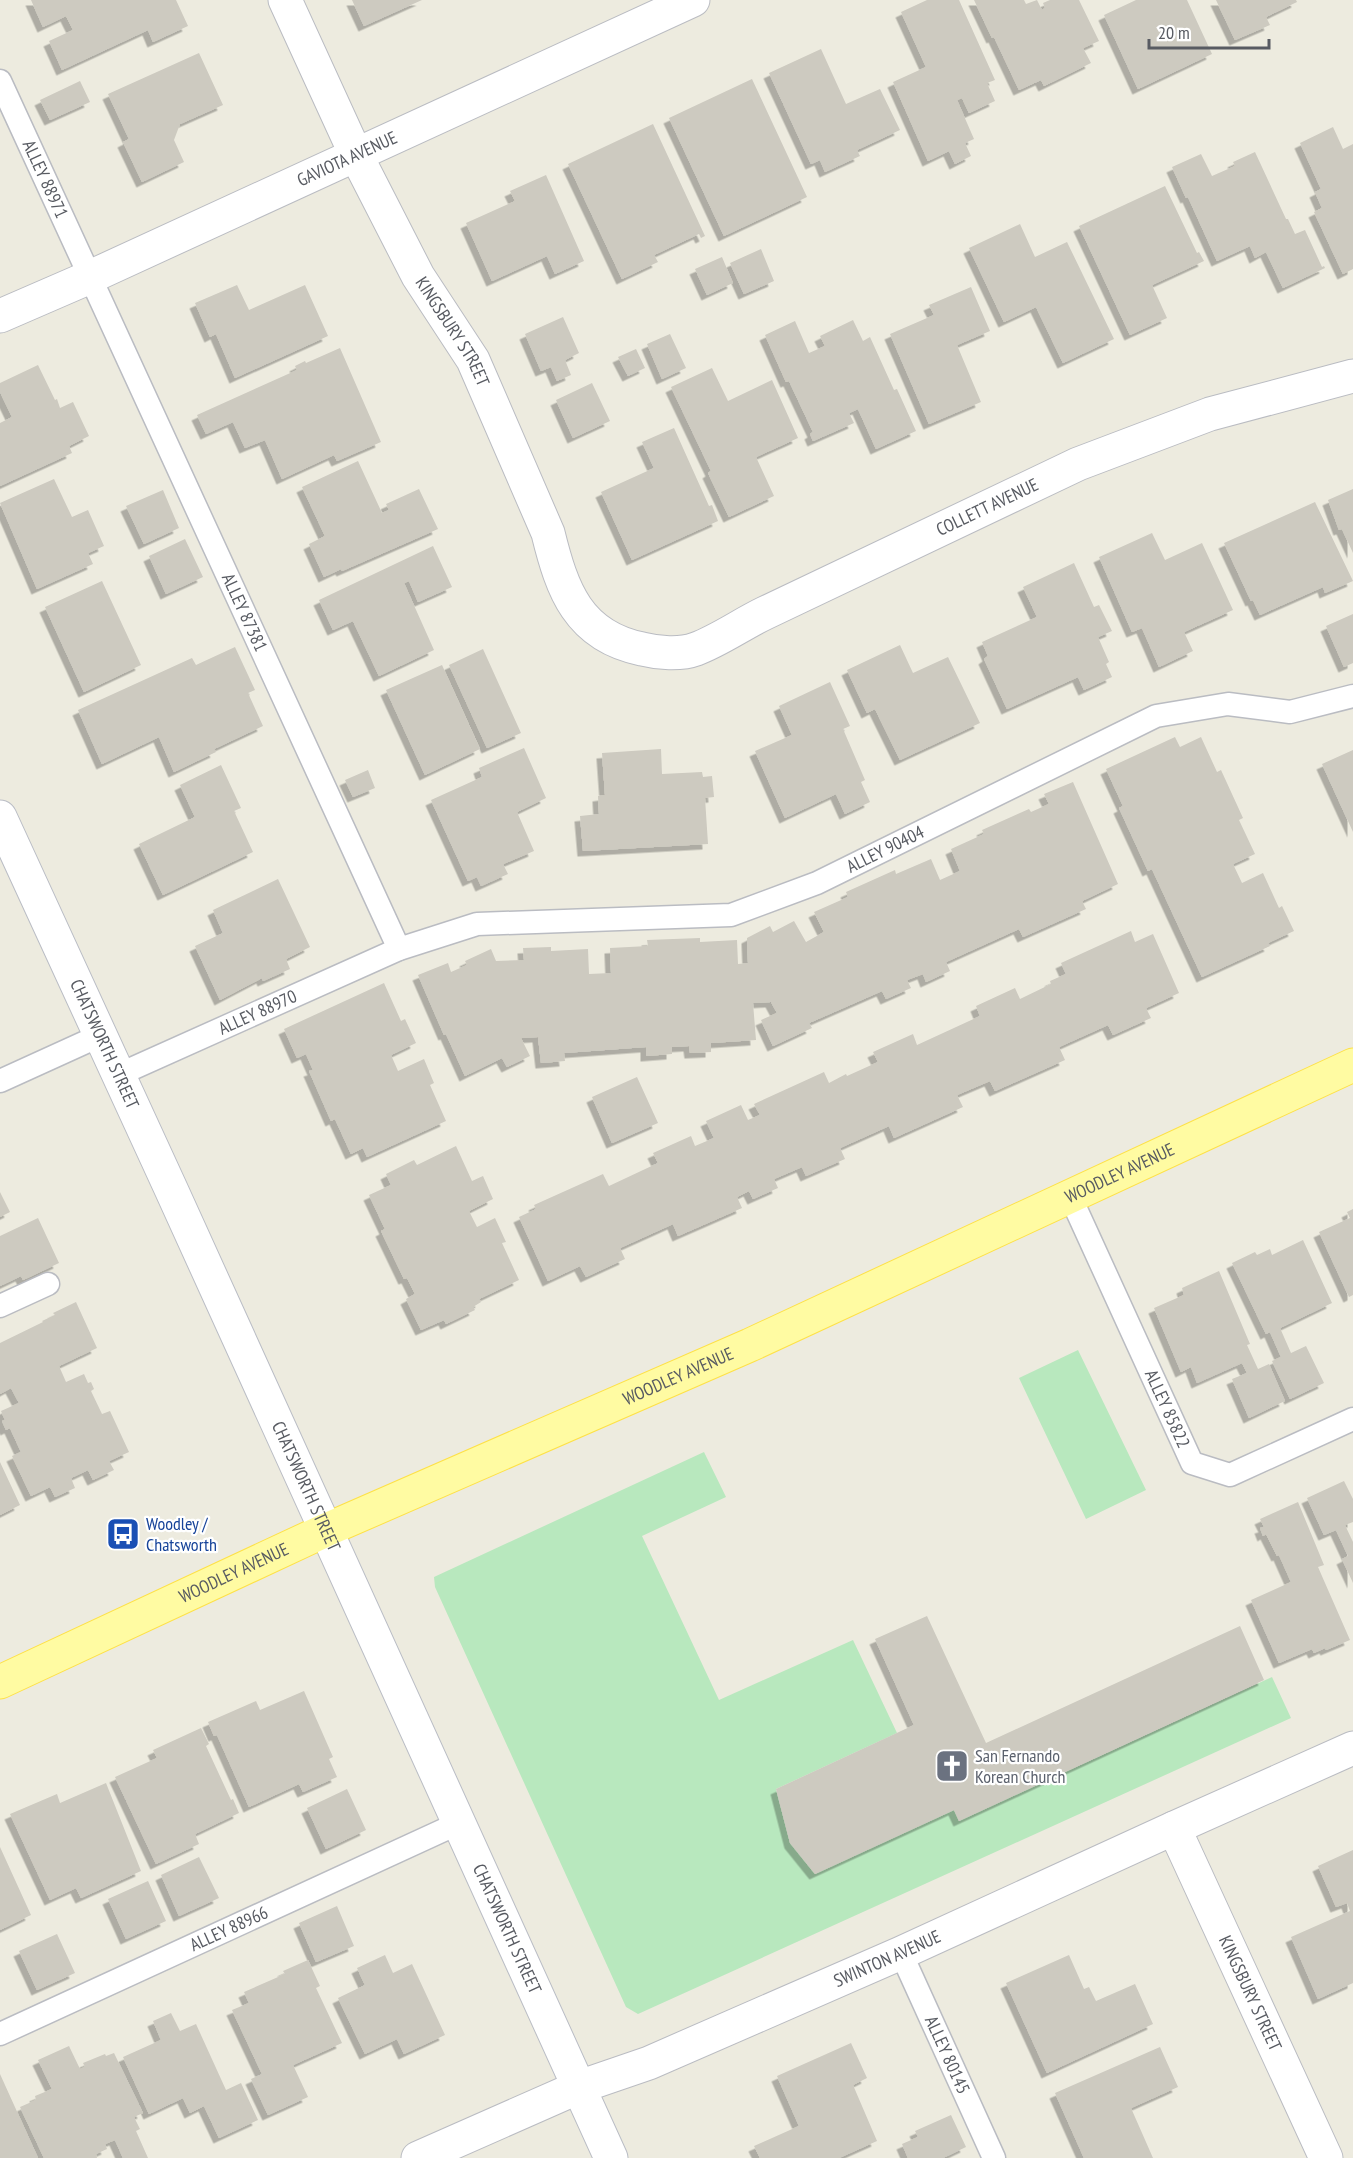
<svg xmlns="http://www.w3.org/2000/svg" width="1353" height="2158" font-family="'PT Sans Narrow',sans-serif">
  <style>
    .green { fill: #b8e8be }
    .building { fill: #cdcac0; filter: url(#shadow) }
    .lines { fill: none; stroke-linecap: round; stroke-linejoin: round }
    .service-casing { stroke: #babcc2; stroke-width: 25 }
    .minor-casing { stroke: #babcc2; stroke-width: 35 }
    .secondary-casing { stroke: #babdc5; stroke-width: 35 }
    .primary-casing { stroke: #fee147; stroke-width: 35 }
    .service { stroke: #fff; stroke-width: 22 }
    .minor { stroke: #fff; stroke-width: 33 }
    .secondary { stroke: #fff; stroke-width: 33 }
    .primary { stroke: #fffba2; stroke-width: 33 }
    .labels { text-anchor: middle; stroke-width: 4.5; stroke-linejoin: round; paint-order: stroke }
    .street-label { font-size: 18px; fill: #585b62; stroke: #fff }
    .transit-label { font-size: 18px; fill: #164399; stroke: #fff; text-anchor: start }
    .worship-label { font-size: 18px; fill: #5b616d; stroke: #fff; text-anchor: start }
  </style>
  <defs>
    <filter id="shadow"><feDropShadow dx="-5.5" dy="5.5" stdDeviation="0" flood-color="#0004"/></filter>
  </defs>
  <rect width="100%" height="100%" fill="#edebdf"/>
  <path class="green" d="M1078 1350 1146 1490 1086 1519 1019 1378Z
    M704 1452 726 1497 642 1536 719 1700 853 1640 897 1733 776 1789 790 1843 815 1874 954 1810 959 1821 1272 1677 1291 1718 638 2014 626 2007 435 1587 434 1577Z"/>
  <path class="building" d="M31 0H176L188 26 153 42 148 30 62 70 49 41 73 30 66 16 43 27Z
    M352 0H422L364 26Z
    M927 0H959L995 80 987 83 995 101 969 113 962 98 957 100 974 139 965 143 971 156 955 164 949 151 928 161 893 82 926 67 901 12Z
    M974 0H1024L1026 4 1037 0 1042 10 1045 8 1043 3 1050 0H1079L1099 41 1083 48 1091 63 1044 86 1041 80 1019 90 994 37 992 38Z
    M1136 0H1187L1212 54 1138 89 1104 15Z
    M1216 0H1296L1297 2 1266 17 1270 25 1235 40Z
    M821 49 846 104 880 89 900 130 857 150 860 156 825 172 820 160 811 164 769 73Z
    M199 53 223 105 180 124 174 140 184 162 142 182 123 142 129 139 108 94Z
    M752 79 807 197 724 236 669 118Z
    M80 81 90 102 50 120 40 100Z
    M653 124 705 236 701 238 699 234 654 255 658 262 622 279 568 164Z
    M1333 127 1343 149 1353 144V269L1343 274 1314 212 1322 208 1315 192 1321 189 1300 143Z
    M1255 152 1286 219H1288L1295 234 1305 230 1322 267 1324 266 1325 268 1283 288 1266 252 1255 258 1250 246 1217 261 1188 197 1186 198 1172 167 1201 154 1212 176 1235 166 1233 162Z
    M546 175 584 261 555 274 547 256 492 281 466 223 515 201 510 191Z
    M1165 186 1197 253 1199 252 1204 261 1152 285 1167 318 1130 335 1079 226Z
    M1020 224 1035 257 1067 242 1114 339 1063 363 1036 307 1004 322 969 248Z
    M761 249 774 281 744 294 730 263Z
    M722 257 733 283 707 295 695 269Z
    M237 285 249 310 305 285 328 336 235 378 216 334 210 337 195 303Z
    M971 287 990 331 957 345 981 402 929 424 890 334 934 315 929 305Z
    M563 317 579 353 565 360 571 375 557 381 551 367 541 371 525 334Z
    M853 320 863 341 870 337 894 390 897 389 916 431 876 449 858 409 849 413 854 423 813 441 810 434 813 432 789 381 786 382 765 335 795 321 809 353 825 346 820 336Z
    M670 334 686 368 662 379 647 344Z
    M340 348 381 442 337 461 334 455 282 479 265 440 245 448 233 422 206 434 197 415 297 370 295 366 305 361 306 363Z
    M636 349 645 368 628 376 618 357Z
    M38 365 55 400 57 399 60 408 73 402 89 436 69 446 72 453 0 486V423L12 417 0 392V383Z
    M712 368 728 401 772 380 798 438 756 457 774 496 729 517 708 473 711 471 671 387Z
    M592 383 610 421 573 438 556 400Z
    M674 428 709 506 712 505 718 521 632 560 601 492 654 468 642 442Z
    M358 461 382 513 389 510 386 504 419 489 438 529 342 571 341 569 324 577 309 544 325 536 302 487Z
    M54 479 72 517 88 510 104 546 88 553 93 564 37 589 0 503Z
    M1353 489V553L1342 529 1339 530 1328 500Z
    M163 490 179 528 144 544 126 506Z
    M1315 502 1353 581 1325 593 1323 587 1260 615 1253 600 1251 601 1224 543Z
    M1152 533 1165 560 1202 543 1233 610 1184 632 1193 651 1159 667 1142 628 1132 632 1099 557Z
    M185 539 203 577 166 594 149 556Z
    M433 546 452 587 418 602 409 581 404 583 434 650 379 676 353 621 333 630 319 600Z
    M1074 563 1094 607 1099 605 1112 631 1098 637 1109 662 1106 664 1112 677 1084 690 1078 677 1007 709 984 659 988 656 982 642 1037 617 1023 587Z
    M102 581 141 665 84 692 45 607Z
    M1353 614V663L1344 667 1326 626Z
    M900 645 913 673 948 657 980 723 900 760 875 709 867 713 847 670Z
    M235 647 255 690 248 693 263 726 214 749 216 752 174 772 159 737 102 764 78 710 192 658 196 665Z
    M483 649 521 733 487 748 449 665Z
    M442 665 480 749 425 775 386 690Z
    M830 682 850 726 843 729 865 780 861 782 870 802 845 814 836 794 785 818 755 751 792 735 779 706Z
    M1175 737 1180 747 1201 737 1217 772 1221 770 1243 818 1239 820 1255 854 1233 864 1242 883 1263 873 1279 908 1282 906 1294 931 1268 943 1270 946 1202 977 1152 869 1148 871 1119 808 1123 806 1106 769Z
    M524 748 546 798 517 812 534 851 503 864 508 874 481 886 477 877 468 881 431 800 482 777 479 768Z
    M661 749 662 774 702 772 703 777 712 776 714 797 705 798 708 844 583 851 580 816 599 814 598 796 605 795 602 753Z
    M1353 750V832L1322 764Z
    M221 765 241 808 234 811 253 852 163 895 139 844 195 817 180 785Z
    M368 770 375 788 353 797 345 780Z
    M1073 782 1118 884 1082 901 1086 909 1023 937 1019 929 946 962 950 971 926 982 923 974 907 980 911 988 886 999 882 991 809 1023 812 1028 773 1046 761 1020 777 1013 771 1002 753 1003 756 1040 711 1043V1052L690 1053 689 1046 672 1047V1054L646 1056V1047L564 1053 565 1061 541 1063 538 1037 521 1038 530 1056 507 1067 502 1058 465 1076 446 1034 444 1035 418 975 448 963 451 972 467 965 465 961 491 949 496 961 524 960 523 948 551 947V951L588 949 589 974 611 973 610 948 648 946 647 940 700 938V942L737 940 738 964 748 963 747 938 770 926 773 932 794 921 806 942 824 932 814 912 848 897 846 892 895 870 896 874 931 859 940 880 960 871 951 849 984 834 982 830 1029 809 1031 812 1049 804 1044 794Z
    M278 879 310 947 286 959 290 969 263 981 262 978 220 1000 195 946 223 933 213 910Z
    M1131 931 1135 942 1153 934 1179 993 1146 1008 1151 1018 1113 1035 1108 1025 1059 1047 1065 1060 995 1091 990 1081 957 1095 963 1107 894 1138 889 1126 840 1148 845 1159 806 1176 802 1167 774 1179 778 1188 753 1199 749 1191 737 1197 742 1208 678 1236 673 1224 620 1248 625 1259 586 1277 580 1266 548 1281 519 1217 536 1209 534 1205 603 1174 609 1186 658 1163 653 1153 691 1136 695 1146 714 1138 706 1121 741 1105 748 1120 760 1115 754 1104 824 1072 829 1083 846 1074 847 1076 878 1062 873 1052 913 1034 917 1045 980 1016 976 1006 1015 988 1020 999 1051 984 1050 981 1066 974 1061 963Z
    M384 983 401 1021 405 1019 416 1043 391 1055 398 1071 424 1059 434 1083 430 1085 446 1121 367 1157 363 1148 351 1154 335 1119 331 1121 309 1071 313 1070 306 1054 297 1058 284 1029Z
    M637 1077 658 1123 612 1143 592 1097Z
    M456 1146 472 1181 483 1176 493 1199 469 1211 477 1227 495 1218 506 1242 502 1243 519 1280 479 1299 481 1302 473 1307 475 1310 446 1324 444 1320 421 1330 406 1299 415 1294 407 1278 404 1279 381 1231 385 1229 369 1195 391 1185 386 1174 414 1160 417 1165Z
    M0 1192 10 1212 0 1217Z
    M1353 1209V1295L1349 1297 1319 1232 1350 1218 1347 1212Z
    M38 1218 59 1263 23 1280 21 1276 0 1286V1236Z
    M1303 1240 1332 1303 1280 1328 1291 1353 1306 1346 1324 1383 1290 1399 1272 1361 1281 1357 1270 1332 1266 1334 1232 1263 1255 1252 1257 1255 1270 1249 1272 1255Z
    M1219 1271 1250 1344 1247 1345 1258 1369 1269 1364 1285 1401 1249 1418 1232 1379 1247 1373 1242 1363 1197 1383 1191 1367 1181 1372 1154 1308 1184 1295 1182 1288Z
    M76 1302 97 1348 59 1366 66 1382 84 1374 88 1383 91 1382 94 1389 91 1391 102 1414 110 1411 129 1452 109 1461 114 1470 93 1480 88 1470 71 1478 75 1488 55 1497 50 1487 31 1496 12 1456 21 1452 10 1428 6 1430 2 1421 5 1420 1 1411 19 1403 11 1388 0 1394V1343L43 1322 42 1321 55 1315 53 1313Z
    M0 1462 20 1505 0 1515Z
    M1344 1481 1353 1499V1522L1345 1525 1353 1542V1583L1342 1559 1348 1556 1336 1530 1324 1535 1307 1498Z
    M1298 1502 1324 1565 1318 1567 1350 1640 1326 1650 1325 1648 1314 1653 1312 1649 1279 1663 1251 1600 1291 1582 1279 1555 1277 1556 1266 1534 1263 1536 1260 1528 1264 1527 1260 1519Z
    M927 1616 986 1743 1240 1626 1264 1680 959 1821 954 1810 815 1874 790 1843 776 1789 914 1725 875 1639Z
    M304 1691 333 1757 329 1759 337 1777 303 1792 299 1784 249 1807 217 1735 214 1736 208 1722 256 1701 260 1710Z
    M201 1728 209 1744 206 1746 231 1800 233 1799 239 1813 195 1834 199 1844 156 1864 115 1777 157 1758 153 1750Z
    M106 1783 141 1871 81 1898 76 1888 50 1900 10 1814 57 1794 60 1803Z
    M347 1789 366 1830 326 1849 307 1808Z
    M0 1847 31 1915 0 1930Z
    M1353 1850V1983L1318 1999 1291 1937 1350 1911 1347 1903 1336 1907 1318 1866Z
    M199 1857 219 1898 179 1916 161 1875Z
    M148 1881 166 1921 126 1939 108 1899Z
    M337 1906 354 1946 316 1962 299 1923Z
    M57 1934 75 1973 37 1990 19 1951Z
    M385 1955 393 1973 412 1964 445 2035 404 2054 397 2039 365 2054 338 1998 365 1985 357 1968Z
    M1069 1955 1084 1989 1089 1987 1096 2001 1135 1984 1153 2024 1047 2073 1006 1983Z
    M308 1960 320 1986 316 1988 342 2043 293 2065 308 2097 268 2115 251 2079 262 2074 232 2010 249 2003 244 1992 285 1974 283 1971Z
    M171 2013 180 2031 196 2024 226 2090 241 2083 258 2120 219 2138 204 2106 190 2113 183 2098 149 2114 123 2057 161 2040 153 2021Z
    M851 2043 867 2078 853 2085 877 2141 839 2158H760L754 2146 799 2126 777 2076Z
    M69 2046 80 2069 85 2067 83 2063 105 2054 106 2056 114 2053 143 2113 134 2117 140 2129 136 2131 148 2158H123L115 2140 105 2144 107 2149 96 2154 97 2158H44L20 2107 36 2100 35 2096 52 2089 38 2060Z
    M1160 2047 1178 2087 1131 2108 1153 2158H1084L1055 2093Z
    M0 2074 38 2158H0Z
    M951 2115 966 2147 943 2158H908L902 2144 918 2137 915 2131Z"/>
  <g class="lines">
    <defs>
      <g id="service">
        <path id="s1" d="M0 81 399 949"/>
        <path id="s2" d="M118 1075 399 949 477 924 731 915 817 883 1156 716 1228 704 1290 712 1353 696"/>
        <path d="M0 1081 99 1036"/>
        <path id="s3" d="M1070 1196 1192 1463 1230 1475 1353 1419"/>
        <path d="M0 1306 48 1284"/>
        <path id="s4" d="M901 1953 994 2158"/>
        <path id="s5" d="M0 2034 459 1823"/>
      </g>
      <g id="minor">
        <path id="s6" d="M285 0 356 155 418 276 473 360 548 533C562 590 578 636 642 649 658 653 680 655 696 649 720 640 742 624 765 613L1078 464 1210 414 1353 376"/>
        <path id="s7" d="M0 316 90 277 693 0"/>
        <path id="s8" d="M1174 1828 1326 2158"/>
        <path id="s9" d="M418 2158 579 2087 649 2063 901 1953 1174 1828 1353 1748"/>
      </g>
      <g id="secondary">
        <path id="s10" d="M0 817 171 1189 611 2158"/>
      </g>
      <g id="primary">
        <path id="s11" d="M0 1682 326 1530 750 1345 1353 1065"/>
      </g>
    </defs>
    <use href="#service" class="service-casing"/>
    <use href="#minor" class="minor-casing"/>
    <use href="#secondary" class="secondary-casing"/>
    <use href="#primary" class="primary-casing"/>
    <use href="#service" class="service"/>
    <use href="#minor" class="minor"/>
    <use href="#secondary" class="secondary"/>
    <use href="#primary" class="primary"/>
  </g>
  <defs>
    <symbol id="bus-square" viewBox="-11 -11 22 22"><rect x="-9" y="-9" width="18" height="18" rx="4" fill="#1a4fb4" stroke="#fff"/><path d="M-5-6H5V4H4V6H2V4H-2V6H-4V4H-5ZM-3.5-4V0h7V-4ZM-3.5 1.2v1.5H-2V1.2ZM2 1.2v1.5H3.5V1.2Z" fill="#fff"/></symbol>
    <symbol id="church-square" viewBox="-11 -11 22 22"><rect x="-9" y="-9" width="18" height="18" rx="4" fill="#6b7280" stroke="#fff"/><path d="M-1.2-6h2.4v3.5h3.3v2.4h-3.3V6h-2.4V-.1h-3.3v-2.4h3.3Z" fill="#fff"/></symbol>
  </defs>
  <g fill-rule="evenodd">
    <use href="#bus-square" x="104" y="1515" width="38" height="38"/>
    <use href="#church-square" x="933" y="1747" width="38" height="38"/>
  </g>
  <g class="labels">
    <g class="street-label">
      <text dy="6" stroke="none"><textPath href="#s7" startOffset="381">GAVIOTA AVENUE</textPath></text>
      <text dy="6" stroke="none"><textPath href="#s1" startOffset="108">ALLEY 88971</textPath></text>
      <text dy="6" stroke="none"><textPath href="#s6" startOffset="372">KINGSBURY STREET</textPath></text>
      <text dy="6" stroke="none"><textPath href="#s6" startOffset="1134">COLLETT AVENUE</textPath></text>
      <text dy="6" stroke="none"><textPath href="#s1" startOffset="585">ALLEY 87381</textPath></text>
      <text dy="6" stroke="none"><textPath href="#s2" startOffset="812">ALLEY 90404</textPath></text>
      <text dy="6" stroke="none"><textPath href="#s2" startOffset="153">ALLEY 88970</textPath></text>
      <text dy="6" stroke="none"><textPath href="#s10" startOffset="250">CHATSWORTH STREET</textPath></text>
      <text dy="6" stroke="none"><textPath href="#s11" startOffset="1230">WOODLEY AVENUE</textPath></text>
      <text dy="6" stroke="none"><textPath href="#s11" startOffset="744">WOODLEY AVENUE</textPath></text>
      <text dy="6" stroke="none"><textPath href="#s3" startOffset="234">ALLEY 85822</textPath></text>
      <text dy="6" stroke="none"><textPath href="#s10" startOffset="736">CHATSWORTH STREET</textPath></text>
      <text dy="6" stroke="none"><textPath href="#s11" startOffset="258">WOODLEY AVENUE</textPath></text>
      <text dy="6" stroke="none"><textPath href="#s5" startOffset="252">ALLEY 88966</textPath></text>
      <text dy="6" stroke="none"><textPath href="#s10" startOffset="1222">CHATSWORTH STREET</textPath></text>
      <text dy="6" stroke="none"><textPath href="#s9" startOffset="510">SWINTON AVENUE</textPath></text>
      <text dy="6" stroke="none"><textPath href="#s8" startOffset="182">KINGSBURY STREET</textPath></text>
      <text dy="6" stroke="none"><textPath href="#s4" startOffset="112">ALLEY 80145</textPath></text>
    </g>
    <g class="transit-label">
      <text x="146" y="1530">Woodley /<tspan x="146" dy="21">Chatsworth</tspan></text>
    </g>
    <g class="worship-label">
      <text x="975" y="1762">San Fernando<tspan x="975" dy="21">Korean Church</tspan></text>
    </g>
  </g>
  <path d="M1149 39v9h120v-9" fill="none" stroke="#585b62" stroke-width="3"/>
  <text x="1158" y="39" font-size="18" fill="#585b62" stroke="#ffffff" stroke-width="4.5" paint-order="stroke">20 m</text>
</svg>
